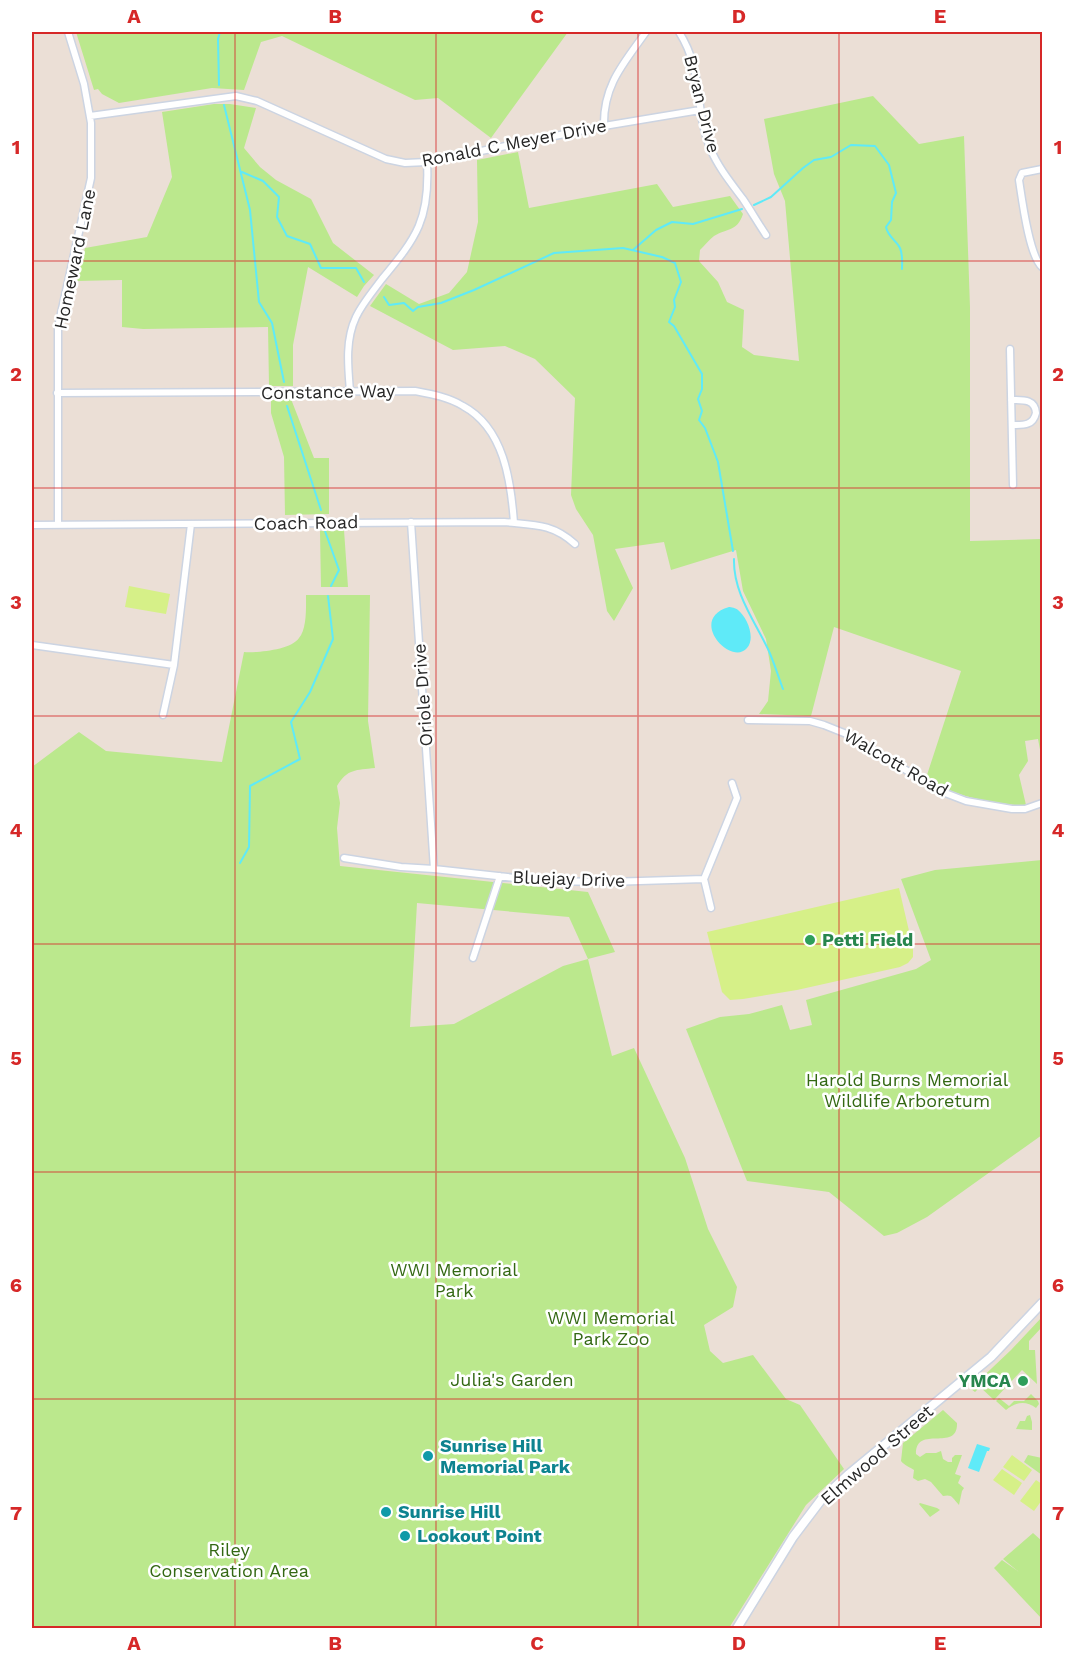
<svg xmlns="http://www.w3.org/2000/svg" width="1074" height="1660" font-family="'Work Sans',sans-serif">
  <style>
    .green { fill: #bbe88d; fill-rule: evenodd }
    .sand { fill: #f5e0b5 }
    .pitch { fill: #d6f088 }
    .water { fill: #5feaf8 }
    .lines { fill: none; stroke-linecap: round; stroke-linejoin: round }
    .stream { stroke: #5feaf8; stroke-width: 2 }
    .minor-casing { stroke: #ccd4e2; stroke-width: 9 }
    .secondary-casing { stroke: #ccd4e2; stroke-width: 11 }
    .minor { stroke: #fff; stroke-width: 6 }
    .secondary { stroke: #fff; stroke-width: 8 }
    .grid { fill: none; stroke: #d62828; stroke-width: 1.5; stroke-opacity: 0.55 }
    .leisure-dot { fill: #2e9e5b; stroke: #fff; stroke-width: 2 }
    .culture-dot { fill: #0f9aa8; stroke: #fff; stroke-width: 2 }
    .labels { text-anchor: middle; stroke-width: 5; stroke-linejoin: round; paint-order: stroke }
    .street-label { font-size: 18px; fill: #272727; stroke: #fff }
    .leisure-label { font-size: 18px; font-weight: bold; fill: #27864d; stroke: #fff; text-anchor: start }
    .park-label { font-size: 18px; fill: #336813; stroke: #fff }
    .culture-label { font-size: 18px; font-weight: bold; fill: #0d838f; stroke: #fff; text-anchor: start }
    .neatline { fill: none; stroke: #d62828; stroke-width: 2 }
    .grid-label { font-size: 20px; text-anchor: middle; font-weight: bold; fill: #d62828 }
  </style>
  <rect width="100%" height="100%" fill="#ebdfd6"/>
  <path class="green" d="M76 32H568L491 138 438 98 415 100 282 36 261 42 244 90 212 88 119 103 102 94 98 89 94 90Z
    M873 96 919 144 964 136 970 307V541L1042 539V760L1038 739 1025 741 1028 761 1019 775 1026 805 1022 806C985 801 958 798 926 778L961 671 834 627 811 716 759 714 768 701 771 671 766 639 743 591 736 550 671 570 664 542 615 549 633 588 614 621 607 611 593 535 576 509 571 495 575 398 535 359 505 346 453 350 370 306 386 284 419 304 449 293 467 272 478 222 477 160 518 152 529 208 657 184 673 207 730 196 743 214C737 232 727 228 714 236 709 240 704 246 700 250L699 261 718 282 727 302 744 310 742 347 754 355 799 361 785 201 774 174 764 119Z
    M214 104H230L256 108 244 148 260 167 276 180 311 199 333 243 374 275 364 286 357 297 308 267 293 345V386H269L268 327 143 329 122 327V280L77 281 85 248 147 237 172 177 162 112Z
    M291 399 314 458H329V514L285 515 284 457 271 413V400Z
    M344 530 348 587H321L320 531Z
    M306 595H370L368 721 375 768C356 770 347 769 337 786L340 803 337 828 340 866 588 892 615 952 588 959 612 1056 634 1048 685 1158 708 1229 737 1287 733 1307 704 1325 710 1351 723 1363 753 1355 786 1399 800 1405 844 1469 806 1505 729 1628H32V767L79 732 106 751 222 762 244 652C257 653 291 650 299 638 307 629 306 607 306 595ZM417 903 569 917 588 959 563 966 454 1024 410 1027Z
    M1042 860V1135L927 1217 897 1233 884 1236 829 1192 747 1181 686 1029 720 1017 749 1014 782 1005 790 1030 812 1025 806 1000 916 969 931 960 901 879 935 870Z
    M1042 1317V1327L1029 1341V1350H1035L1037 1384 1022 1370 994 1400 980 1387 975 1392 971 1389V1385H974L1011 1350Z
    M1031 1394 1038 1401 1039 1404 1036 1408C1026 1400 1015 1402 1006 1410L996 1401 999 1398 1009 1406 1014 1401H1024Z
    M943 1410 957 1423C958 1453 916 1424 916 1454L920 1457 926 1453H936L941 1451 943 1459 948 1462H952V1458L955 1455H962L955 1474 961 1476 958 1483 964 1488 962 1491 959 1505C952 1497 952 1494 943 1496L931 1482 925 1479 918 1481 913 1478 914 1470C910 1467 905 1466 901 1461L903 1443Z
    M1030 1415 1032 1422V1430L1016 1429 1020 1421H1025L1027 1416Z
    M1028 1455 1042 1458V1475L1024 1462Z
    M920 1503 937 1508 940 1510 930 1517 919 1504Z
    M1033 1533 1042 1541V1619L994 1568 1002 1560 1019 1572 1003 1559Z"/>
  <path class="sand" d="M499 1461 501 1467 507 1465V1471L499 1476 492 1473 491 1464Z"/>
  <path class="pitch" d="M129 586 170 594 166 614 125 607Z
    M899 888 913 948V957L908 963 900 967 797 990 743 999 730 1000 722 992 707 932Z
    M1012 1455 1032 1470 1024 1481 1003 1467Z
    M1002 1469 1022 1483 1014 1495 993 1480Z
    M1036 1480 1042 1484V1500L1034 1511 1020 1501Z"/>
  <path class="water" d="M729 607C731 607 736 608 738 610 747 617 756 638 747 648 731 667 687 619 729 607Z
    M977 1444 990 1448 989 1451H987L979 1472 968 1468Z"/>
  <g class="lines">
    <path class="stream" d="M219 85 218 39 220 32
      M224 105 250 210 259 302 272 323 284 382
      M242 172 263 181 279 197 277 217 287 236 310 244 321 268H356L364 282
      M754 205 771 197 803 168 814 160 831 157 851 145 875 146 889 165 896 193 892 202 891 220 886 227C888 237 896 240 900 248 903 255 902 262 902 269
      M633 250 656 230 672 222 693 224 742 209
      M384 297 389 305 404 303 413 311 418 307 441 303 474 290 554 253 623 248 662 257 675 263 681 282 674 300 675 307 669 322 674 326 702 374V389L698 399 702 411 699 420 705 428 718 462 733 551
      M287 406 321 510
      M325 531 339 570 331 586
      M734 559C733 592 754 620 768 649 774 662 778 676 783 689
      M240 863 249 847 250 786 300 759 291 722 310 692 333 639 328 596"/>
    <defs>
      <path id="minor" d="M679 32C704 71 694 108 710 148 718 167 731 183 743 199 751 211 758 223 766 235
        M90 116 236 96 257 101 386 159 405 163 427 162 604 126 700 110
        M604 126C603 85 624 63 646 32
        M1042 169 1022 173 1019 180C1022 199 1029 256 1042 267
        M1010 349 1013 485
        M350 391C348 367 345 340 356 317 362 304 373 291 382 279 417 237 430 219 427 162
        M57 393 415 391C431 394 448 397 463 406 504 428 511 481 514 523
        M1011 400C1023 400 1035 399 1036 413 1033 426 1023 425 1012 425
        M411 522 434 869
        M32 525 504 522C533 525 552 523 575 544
        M58 525V327L91 178V123L84 84 68 32
        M32 645 174 665
        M163 715 174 665 191 524
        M748 720 810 721 824 725 849 735 940 791 966 801 1012 809H1025L1042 803
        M344 858 401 867 434 869 543 881 608 882 704 879
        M711 908 704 879 737 798 732 783
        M473 958 500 876"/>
      <path id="secondary" d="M737 1628 793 1537 821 1500 849 1474 991 1357 1042 1303"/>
    </defs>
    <use href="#minor" class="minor-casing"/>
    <use href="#secondary" class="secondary-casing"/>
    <use href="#minor" class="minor"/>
    <use href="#secondary" class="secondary"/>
  </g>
  <path class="grid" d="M235 32V1628M436 32V1628M638 32V1628M839 32V1628M32 261H1042M32 488H1042M32 716H1042M32 944H1042M32 1172H1042M32 1399H1042"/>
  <g class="leisure-dot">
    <circle cx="810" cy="940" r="6"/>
    <circle cx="1023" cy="1381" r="6"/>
  </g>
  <g class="culture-dot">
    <circle cx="428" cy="1456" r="6"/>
    <circle cx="386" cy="1512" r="6"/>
    <circle cx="405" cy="1536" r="6"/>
  </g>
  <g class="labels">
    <g class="street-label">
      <text transform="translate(702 104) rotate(76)" y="6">Bryan Drive</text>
      <text transform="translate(514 143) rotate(-11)" y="6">Ronald C Meyer Drive</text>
      <text transform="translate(75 259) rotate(-78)" y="6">Homeward Lane</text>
      <text transform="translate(328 392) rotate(-1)" y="6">Constance Way</text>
      <text transform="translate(306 523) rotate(-1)" y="6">Coach Road</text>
      <text transform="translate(423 695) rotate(-94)" y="6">Oriole Drive</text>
      <text transform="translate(896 763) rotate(30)" y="6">Walcott Road</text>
      <text transform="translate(569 879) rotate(2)" y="6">Bluejay Drive</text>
      <text transform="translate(877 1455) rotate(-41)" y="6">Elmwood Street</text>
    </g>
    <g class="leisure-label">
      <text x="822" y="946">Petti Field</text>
      <text x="1011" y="1387" text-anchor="end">YMCA</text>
    </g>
    <g class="park-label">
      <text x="907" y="1086">Harold Burns Memorial<tspan x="907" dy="21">Wildlife Arboretum</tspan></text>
      <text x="454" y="1276">WWI Memorial<tspan x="454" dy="21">Park</tspan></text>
      <text x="611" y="1324">WWI Memorial<tspan x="611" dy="21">Park Zoo</tspan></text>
      <text x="512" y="1386">Julia's Garden</text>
      <text x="229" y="1556">Riley<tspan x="229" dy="21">Conservation Area</tspan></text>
    </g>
    <g class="culture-label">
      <text x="440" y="1452">Sunrise Hill<tspan x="440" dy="21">Memorial Park</tspan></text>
      <text x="398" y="1518">Sunrise Hill</text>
      <text x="417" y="1542">Lookout Point</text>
    </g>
  </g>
  <rect width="1074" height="1660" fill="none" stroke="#ffffff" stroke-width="66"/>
  <rect x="33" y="33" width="1008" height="1594" class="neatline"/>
  <g class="grid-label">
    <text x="134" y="23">A</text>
    <text x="335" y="23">B</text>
    <text x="537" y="23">C</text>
    <text x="739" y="23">D</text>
    <text x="940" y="23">E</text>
    <text x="16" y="154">1</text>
    <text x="1058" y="154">1</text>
    <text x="16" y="381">2</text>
    <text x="1058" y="381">2</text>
    <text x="16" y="609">3</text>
    <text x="1058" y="609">3</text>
    <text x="16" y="837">4</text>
    <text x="1058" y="837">4</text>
    <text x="16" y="1065">5</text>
    <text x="1058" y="1065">5</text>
    <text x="16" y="1292">6</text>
    <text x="1058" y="1292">6</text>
    <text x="16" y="1520">7</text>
    <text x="1058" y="1520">7</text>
    <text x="134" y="1650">A</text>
    <text x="335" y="1650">B</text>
    <text x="537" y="1650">C</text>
    <text x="739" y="1650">D</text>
    <text x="940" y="1650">E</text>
  </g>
</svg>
